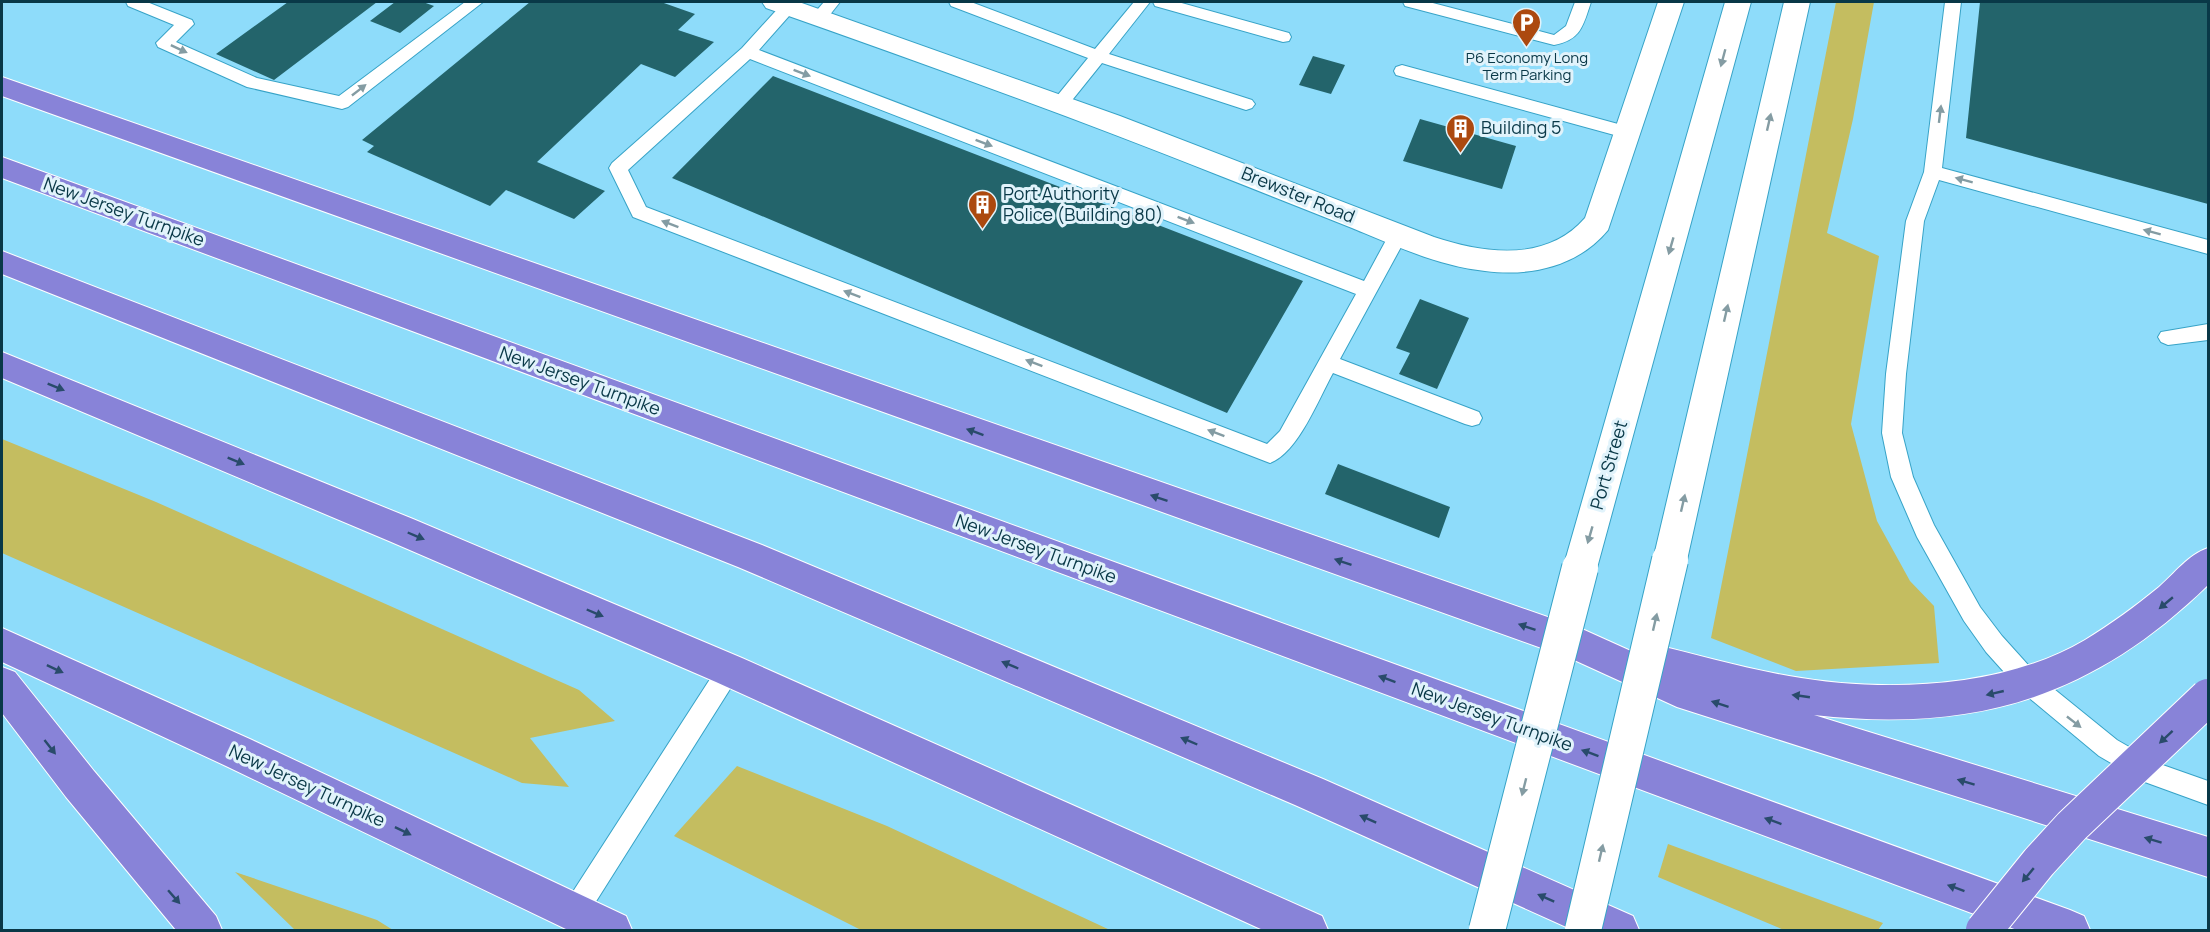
<svg xmlns="http://www.w3.org/2000/svg" width="2210" height="932" font-family="Manrope,sans-serif">
  <style>
    .green { fill: #c4bd60 }
    .building { fill: #23646b }
    .lines { fill: none; stroke-linecap: round; stroke-linejoin: round }
    .service-casing { stroke: #37a3c7; stroke-width: 2 }
    .minor-casing { stroke: #37a3c7; stroke-width: 2 }
    .secondary-casing { stroke: #37a3c7; stroke-width: 2 }
    .motorway-casing { stroke: #fff; stroke-width: 2 }
    .service { fill: #fff; fill-rule: evenodd }
    .minor { fill: #fff; fill-rule: evenodd }
    .secondary { fill: #fff; fill-rule: evenodd }
    .motorway { fill: #8883d8; fill-rule: evenodd }
    .secondary-bridge-casing { stroke: #37a3c7; stroke-width: 38; stroke-linecap: butt }
    .motorway-bridge-casing { stroke: #fff; stroke-width: 38; stroke-linecap: butt }
    .secondary-bridge { stroke: #fff; stroke-width: 36 }
    .motorway-bridge { stroke: #8883d8; stroke-width: 36 }
    .oneway { fill: #849ca3 }
    .oneway2 { fill: #294b6b }
    .labels { text-anchor: middle; stroke-width: 6; stroke-linejoin: round; paint-order: stroke }
    .far-poi-label { font-size: 15px; fill: #093847; stroke: #e1f3fb }
    .poi-label { font-size: 18px; fill: #093847; stroke: #e1f3fb; text-anchor: start }
    .street-label { font-size: 18px; fill: #093847; stroke: #e1f3fb }
  </style>
  <rect width="100%" height="100%" fill="#8edcfa"/>
  <path class="green" d="M1836 2H1874L1853 119 1827 233 1879 256 1851 424 1877 521 1910 581 1934 606 1939 663 1796 671 1711 638Z
    M2 439 156 502 579 690 615 721 530 738 569 787 522 783 2 553Z
    M737 766 887 826 1110 930H861L674 836Z
    M1668 844 1883 923 1878 930H1784L1658 877Z
    M235 872 377 920 393 930H295Z"/>
  <path class="building" d="M288 2H377L274 80 216 54Z
    M395 2H423L434 6 400 33 370 21Z
    M530 2H661L695 14 678 30 714 42 675 77 641 64 537 162 605 191 574 219 506 190 490 206 367 152 374 146 362 140Z
    M1980 2H2208V204L1966 138Z
    M1313 56 1345 65 1331 94 1299 85Z
    M773 76 1303 281 1227 413 672 178Z
    M1420 119 1516 146 1502 189 1403 161Z
    M1420 299 1469 318 1437 389 1399 374 1410 353 1396 348Z
    M1338 464 1450 507 1439 538 1325 494Z"/>
  <g class="lines">
    <defs>
      <path id="service" d="M126 2H147L192 20 194 24 176 42 257 78 339 96 465 2H483L348 107 342 109 247 87 158 47 156 43 174 25 128 6Z
        M789 2 795 3 797 7 759 50 1364 281 1391 231 1398 229 1405 231 1407 236 1340 359 1479 412 1482 418 1479 424 1472 426 1465 424 1333 373C1319 398 1298 453 1270 463L633 217 609 168 612 163 742 48 783 3ZM750 59 1356 294 1280 431 1267 444 646 207 628 170Z
        M824 2H840L825 21H813L811 17Z
        M949 2H971L1095 49 1134 2H1150L1109 54 1252 100 1255 104 1252 108 1246 110 1102 63 1065 109H1053L1050 105 1053 101 1088 58 951 6Z
        M1153 2H1178L1289 33 1291 37 1289 41 1283 42 1155 6Z
        M1403 2H1429L1554 35 1566 26 1575 2H1591C1583 26 1581 40 1554 45L1405 6Z
        M1945 2H1961L1942 168 2208 240V254L1939 180 1924 221 1906 374 1902 433 1913 477 1934 525 1980 607 2002 636 2038 676 2117 740 2157 763 2208 781V805L2142 781 2099 756 2022 692 1986 652 1964 621 1917 537 1891 477 1882 433 1886 374 1906 221 1924 172Z
        M1402 65 1629 127 1635 129 1638 133 1635 137 1629 139 1396 75 1394 71 1396 67Z
        M2208 324V340L2168 345 2161 342 2158 337 2161 332Z
        M729 659 737 662 741 670 737 678 590 911 601 921 605 930H574L565 922 561 913 565 904 721 662Z"/>
      <path id="minor" d="M762 2H799L1120 116 1434 237C1485 254 1547 262 1585 218L1658 2H1684L1608 230C1578 266 1532 277 1485 271 1439 266 1395 246 1352 228 1306 210 1259 191 1213 173 1065 114 916 61 766 8Z"/>
      <path id="secondary" d="M1725 2H1751L1597 568 1592 579 1580 584 1568 579 1563 568Z
        M1784 2H1810L1687 560 1682 571 1670 575 1658 571 1653 560Z"/>
      <path id="motorway" d="M2 77 1582 629 1633 652 1635 648 1648 643C1695 654 1742 668 1789 676 1883 693 2002 689 2085 640 2111 624 2136 606 2159 587 2175 573 2188 555 2208 548V585C2092 698 1974 733 1814 715L2208 837V877L1677 707 1572 659 2 96Z
        M2 157 2070 910 2084 916 2090 930H2017L2 178Z
        M2 251 762 545 1323 779 1633 916 1639 930H1573L1295 805 738 567 2 274Z
        M2 352 413 519 742 658 1322 916 1328 930H1263L716 682 389 541 2 378Z
        M2 628 252 740 626 916 632 930H568L226 766 2 662Z
        M2 667 15 672 94 771 216 916 222 930H176L66 797 2 713Z"/>
    </defs>
    <use href="#service" class="service-casing"/>
    <use href="#minor" class="minor-casing"/>
    <use href="#secondary" class="secondary-casing"/>
    <use href="#motorway" class="motorway-casing"/>
    <use href="#service" class="service"/>
    <use href="#minor" class="minor"/>
    <use href="#secondary" class="secondary"/>
    <use href="#motorway" class="motorway"/>
    <defs>
      <path id="secondary-bridge" d="M1487 930 1580 568
        M1583 930 1670 560"/>
      <path id="motorway-bridge" d="M1984 930 2039 862 2072 826 2208 697"/>
    </defs>
    <use href="#secondary-bridge" class="secondary-bridge-casing"/>
    <use href="#motorway-bridge" class="motorway-bridge-casing"/>
    <use href="#secondary-bridge" class="secondary-bridge"/>
    <use href="#motorway-bridge" class="motorway-bridge"/>
  </g>
  <defs><path id="oneway-solid" d="M-6-.8H1V-3.2L6.5 0L1 3.2V.8H-6Z" transform="scale(1.5)"/></defs>
  <g class="oneway">
    <use href="#oneway-solid" transform="translate(179 49) rotate(25)"/>
    <use href="#oneway-solid" transform="translate(1723 58) rotate(105)"/>
    <use href="#oneway-solid" transform="translate(802 73) rotate(21)"/>
    <use href="#oneway-solid" transform="translate(359 90) rotate(-38)"/>
    <use href="#oneway-solid" transform="translate(1940 114) rotate(-83)"/>
    <use href="#oneway-solid" transform="translate(1769 122) rotate(-77)"/>
    <use href="#oneway-solid" transform="translate(984 143) rotate(21)"/>
    <use href="#oneway-solid" transform="translate(1964 180) rotate(-165)"/>
    <use href="#oneway-solid" transform="translate(1186 220) rotate(21)"/>
    <use href="#oneway-solid" transform="translate(670 224) rotate(-159)"/>
    <use href="#oneway-solid" transform="translate(2152 232) rotate(-165)"/>
    <use href="#oneway-solid" transform="translate(1671 246) rotate(106)"/>
    <use href="#oneway-solid" transform="translate(852 294) rotate(-159)"/>
    <use href="#oneway-solid" transform="translate(1726 313) rotate(-77)"/>
    <use href="#oneway-solid" transform="translate(1034 363) rotate(-159)"/>
    <use href="#oneway-solid" transform="translate(1216 433) rotate(-159)"/>
    <use href="#oneway-solid" transform="translate(1683 503) rotate(-77)"/>
    <use href="#oneway-solid" transform="translate(1590 535) rotate(106)"/>
    <use href="#oneway-solid" transform="translate(1655 622) rotate(-77)"/>
    <use href="#oneway-solid" transform="translate(2074 722) rotate(38)"/>
    <use href="#oneway-solid" transform="translate(1524 787) rotate(104)"/>
    <use href="#oneway-solid" transform="translate(1601 853) rotate(-77)"/>
  </g>
  <g class="oneway2">
    <use href="#oneway-solid" transform="translate(56 387) rotate(22)"/>
    <use href="#oneway-solid" transform="translate(975 432) rotate(-160)"/>
    <use href="#oneway-solid" transform="translate(236 461) rotate(22)"/>
    <use href="#oneway-solid" transform="translate(1159 498) rotate(-161)"/>
    <use href="#oneway-solid" transform="translate(416 536) rotate(23)"/>
    <use href="#oneway-solid" transform="translate(1343 562) rotate(-161)"/>
    <use href="#oneway-solid" transform="translate(2166 603) rotate(140)"/>
    <use href="#oneway-solid" transform="translate(595 613) rotate(23)"/>
    <use href="#oneway-solid" transform="translate(1527 627) rotate(-161)"/>
    <use href="#oneway-solid" transform="translate(1010 665) rotate(-157)"/>
    <use href="#oneway-solid" transform="translate(55 669) rotate(25)"/>
    <use href="#oneway-solid" transform="translate(1387 679) rotate(-160)"/>
    <use href="#oneway-solid" transform="translate(1995 693) rotate(167)"/>
    <use href="#oneway-solid" transform="translate(1801 696) rotate(-172)"/>
    <use href="#oneway-solid" transform="translate(1720 704) rotate(-162)"/>
    <use href="#oneway-solid" transform="translate(2166 737) rotate(137)"/>
    <use href="#oneway-solid" transform="translate(1189 741) rotate(-157)"/>
    <use href="#oneway-solid" transform="translate(50 747) rotate(52)"/>
    <use href="#oneway-solid" transform="translate(1590 753) rotate(-160)"/>
    <use href="#oneway-solid" transform="translate(1966 782) rotate(-163)"/>
    <use href="#oneway-solid" transform="translate(1368 819) rotate(-156)"/>
    <use href="#oneway-solid" transform="translate(1773 821) rotate(-160)"/>
    <use href="#oneway-solid" transform="translate(403 831) rotate(26)"/>
    <use href="#oneway-solid" transform="translate(2153 840) rotate(-163)"/>
    <use href="#oneway-solid" transform="translate(2028 875) rotate(130)"/>
    <use href="#oneway-solid" transform="translate(1956 888) rotate(-160)"/>
    <use href="#oneway-solid" transform="translate(174 897) rotate(49)"/>
    <use href="#oneway-solid" transform="translate(1546 898) rotate(-156)"/>
  </g>
  <defs>
    <symbol id="parking-pin" viewBox="-11 -11 22 30"><path d="M0 17L-7.5 6A9.5 9.5 0 1 1 7.5 6Z" fill="#ac490f" stroke="#e1f3fb"/><path d="M-3.5-5.5H1a3.5 3.5 0 0 1 0 7H-1V5.5H-3.5ZM-1-3.4V-.6H.8a1.4 1.4 0 0 0 0-2.8Z" fill="#fff"/></symbol>
    <symbol id="building-pin" viewBox="-11 -11 22 30"><path d="M0 17L-7.5 6A9.5 9.5 0 1 1 7.5 6Z" fill="#ac490f" stroke="#e1f3fb"/><path d="M-4-6H4V6H1V3H-1V6H-4ZM-2.5-4.3h1.7v1.8h-1.7ZM.8-4.3h1.7v1.8H.8ZM-2.5-1h1.7V.8h-1.7ZM.8-1h1.7V.8H.8Z" fill="#fff"/></symbol>
  </defs>
  <g fill-rule="evenodd">
    <use href="#parking-pin" x="1510" y="6" width="33" height="45"/>
    <use href="#building-pin" x="1444" y="112" width="33" height="45"/>
    <use href="#building-pin" x="966" y="188" width="33" height="45"/>
  </g>
  <g class="labels">
    <g class="far-poi-label">
      <text x="1527" y="63">P6 Economy Long<tspan x="1527" dy="17">Term Parking</tspan></text>
    </g>
    <g class="poi-label">
      <text x="1481" y="134">Building 5</text>
      <text x="1003" y="200">Port Authority<tspan x="1003" dy="21">Police (Building 80)</tspan></text>
    </g>
    <g class="street-label">
      <text transform="translate(1298 195) rotate(22)" y="6">Brewster Road</text>
      <text transform="translate(124 212) rotate(20)" y="6">New Jersey Turnpike</text>
      <text transform="translate(580 381) rotate(20)" y="6">New Jersey Turnpike</text>
      <text transform="translate(1609 465) rotate(-74)" y="6">Port Street</text>
      <text transform="translate(1036 549) rotate(20)" y="6">New Jersey Turnpike</text>
      <text transform="translate(1492 717) rotate(20)" y="6">New Jersey Turnpike</text>
      <text transform="translate(307 786) rotate(25)" y="6">New Jersey Turnpike</text>
    </g>
  </g>
  <rect width="2210" height="932" fill="none" stroke="#093847" stroke-width="6"/>
</svg>
